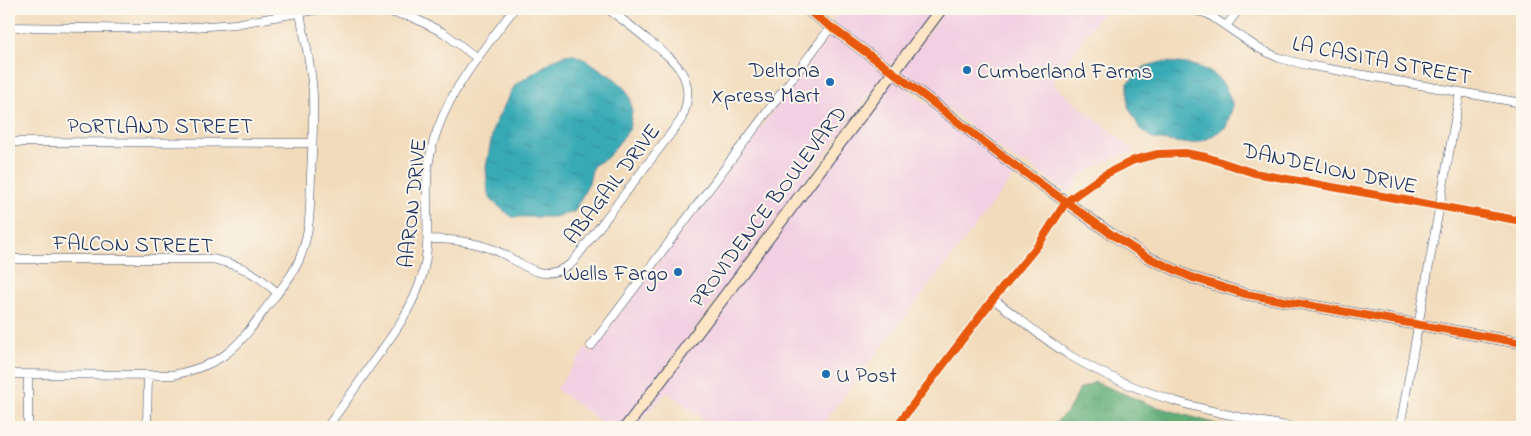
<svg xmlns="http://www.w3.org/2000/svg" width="1531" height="436" font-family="'Indie Flower',sans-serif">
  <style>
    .built { fill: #f2cfe1 }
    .forest { fill: url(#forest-crowns); stroke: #3e6f6b }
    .water { fill: url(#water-ripples); stroke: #2a6c8a }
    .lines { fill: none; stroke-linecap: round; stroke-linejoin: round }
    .minor-casing { stroke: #3b496c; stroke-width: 9 }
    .tertiary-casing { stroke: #3b496c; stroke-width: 12 }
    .secondary-casing { stroke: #3b496c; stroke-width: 13 }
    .minor { stroke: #fff; stroke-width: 8 }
    .tertiary { stroke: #fff; stroke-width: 10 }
    .secondary { stroke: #fde5c5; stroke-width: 11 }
    .cycleway-casing { stroke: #fbf7ec; stroke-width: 11 }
    .cycleway { stroke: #e8590c; stroke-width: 8 }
    .poi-dot { fill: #1f6fb2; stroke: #fbf7ec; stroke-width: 2 }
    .labels { text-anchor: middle; stroke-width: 4; stroke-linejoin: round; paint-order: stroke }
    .street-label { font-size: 22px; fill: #1b2f5e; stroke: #fbf7ec }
    .poi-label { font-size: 22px; fill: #1b2f5e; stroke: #fbf7ec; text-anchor: end }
  </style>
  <defs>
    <pattern id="forest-crowns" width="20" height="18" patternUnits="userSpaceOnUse" patternTransform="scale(1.25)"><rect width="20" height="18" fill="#62af78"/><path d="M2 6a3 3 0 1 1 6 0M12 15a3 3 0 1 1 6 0" fill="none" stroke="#508f66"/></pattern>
    <pattern id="water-ripples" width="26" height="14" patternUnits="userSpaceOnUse" patternTransform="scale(1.25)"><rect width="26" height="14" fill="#39aab5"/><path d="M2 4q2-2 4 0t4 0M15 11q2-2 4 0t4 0" fill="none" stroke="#2f8b96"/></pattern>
  </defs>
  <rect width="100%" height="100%" fill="#fbf7ec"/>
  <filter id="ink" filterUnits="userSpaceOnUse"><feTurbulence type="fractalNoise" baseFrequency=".02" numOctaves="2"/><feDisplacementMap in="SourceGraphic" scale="10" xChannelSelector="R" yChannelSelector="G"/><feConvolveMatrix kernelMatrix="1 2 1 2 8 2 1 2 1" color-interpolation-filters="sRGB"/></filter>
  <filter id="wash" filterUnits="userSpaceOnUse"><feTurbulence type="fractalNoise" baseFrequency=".0096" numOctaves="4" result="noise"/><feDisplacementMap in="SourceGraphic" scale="20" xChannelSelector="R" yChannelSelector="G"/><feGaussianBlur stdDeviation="1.12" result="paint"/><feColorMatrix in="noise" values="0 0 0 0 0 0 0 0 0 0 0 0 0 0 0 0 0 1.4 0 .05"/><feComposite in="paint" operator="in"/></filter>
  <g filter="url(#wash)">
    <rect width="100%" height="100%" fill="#f2dbbb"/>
    <path class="built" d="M841 9H935L892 66 832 21Z
      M947 9H1105L1051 83 1135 151 1107 161 1079 177 1069 194 1025 162 1022 165 1012 158 899 71Z
      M832 33 886 73 621 427H608L556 389 586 348 591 353Z
      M893 78 1017 172 820 427H714L667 392 635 427H632Z"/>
    <path class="forest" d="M1095 382 1151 405 1227 427H1052L1069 409 1080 389Z"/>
    <path class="water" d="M572 54 588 61 615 79 625 88 630 98 632 112 629 130 607 158 593 166 589 183 574 212 554 217H512L492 201 488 194 486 167 494 125 515 85 555 59 565 55Z
      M1161 62C1185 63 1208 64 1223 84 1228 90 1230 99 1233 106L1226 127 1207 139 1191 144 1153 139 1140 129 1128 106V83L1144 67Z"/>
  </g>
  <g filter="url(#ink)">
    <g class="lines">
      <defs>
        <path id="minor" d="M375 9 412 17 444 33 477 58
          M1189 9 1208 14 1258 48 1279 58 1307 65 1522 103
          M1227 25 1239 9
          M9 27 167 29 235 24 321 9
          M9 142 312 143
          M428 239C450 239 471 241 492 249 523 260 538 288 572 263L681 120C699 80 677 62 648 40 635 29 622 19 608 9
          M9 259H212C240 265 257 273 277 293
          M993 299C1018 317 1043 339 1069 355 1140 397 1211 413 1292 427
          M591 346 831 27
          M9 374 173 375C222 364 234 352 263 312 276 294 294 276 301 255 311 229 310 203 311 176 312 150 314 123 313 96 312 68 305 41 300 13
          M28 375V427
          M147 427 148 375
          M327 427C343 406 358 384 373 362 393 335 414 306 423 273 432 238 424 202 428 167 437 104 477 58 514 9
          M896 427 993 299 1039 244 1066 202 1104 175 1134 160 1158 154 1185 153 1206 157 1254 173 1522 221
          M1400 427 1460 92"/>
        <path id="tertiary" d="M806 9 893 72 1010 162 1111 234 1147 257 1193 278 1245 294 1522 343"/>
        <path id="secondary" d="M626 427 941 9"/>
      </defs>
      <use href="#minor" class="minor-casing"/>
      <use href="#tertiary" class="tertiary-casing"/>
      <use href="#secondary" class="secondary-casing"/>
      <use href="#minor" class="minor"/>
      <use href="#tertiary" class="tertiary"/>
      <use href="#secondary" class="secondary"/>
      <defs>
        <path id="cycleway" d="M806 9 893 72 1010 162 1111 234 1147 257 1193 278 1245 294 1522 343
          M896 427 993 299 1039 244 1066 202 1104 175 1134 160 1158 154 1185 153 1206 157 1254 173 1522 221"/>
      </defs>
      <use href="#cycleway" class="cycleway-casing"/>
      <use href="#cycleway" class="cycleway"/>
    </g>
  </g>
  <g class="poi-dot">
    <circle cx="967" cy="70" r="5"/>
    <circle cx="830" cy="82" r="5"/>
    <circle cx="678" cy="272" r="5"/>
    <circle cx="826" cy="374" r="5"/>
  </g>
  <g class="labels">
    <g class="street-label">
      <text transform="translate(1382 59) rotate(11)" y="8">LA CASITA STREET</text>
      <text x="160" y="133">PORTLAND STREET</text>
      <text transform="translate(1330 167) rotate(12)" y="8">DANDELION DRIVE</text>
      <text transform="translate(611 183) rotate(-53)" y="8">ABAGAIL DRIVE</text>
      <text transform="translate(411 203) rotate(-84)" y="8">AARON DRIVE</text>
      <text transform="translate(767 206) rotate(-53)" y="8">PROVIDENCE BOULEVARD</text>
      <text transform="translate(133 243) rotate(1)" y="8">FALCON STREET</text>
    </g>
    <g class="poi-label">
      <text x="820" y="77">Deltona<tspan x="820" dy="25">Xpress Mart</tspan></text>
      <text x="977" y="78" text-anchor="start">Cumberland Farms</text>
      <text x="668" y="280">Wells Fargo</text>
      <text x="836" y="382" text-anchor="start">U Post</text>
    </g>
  </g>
  <rect width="1531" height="436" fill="none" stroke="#fbf7ec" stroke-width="30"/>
</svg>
